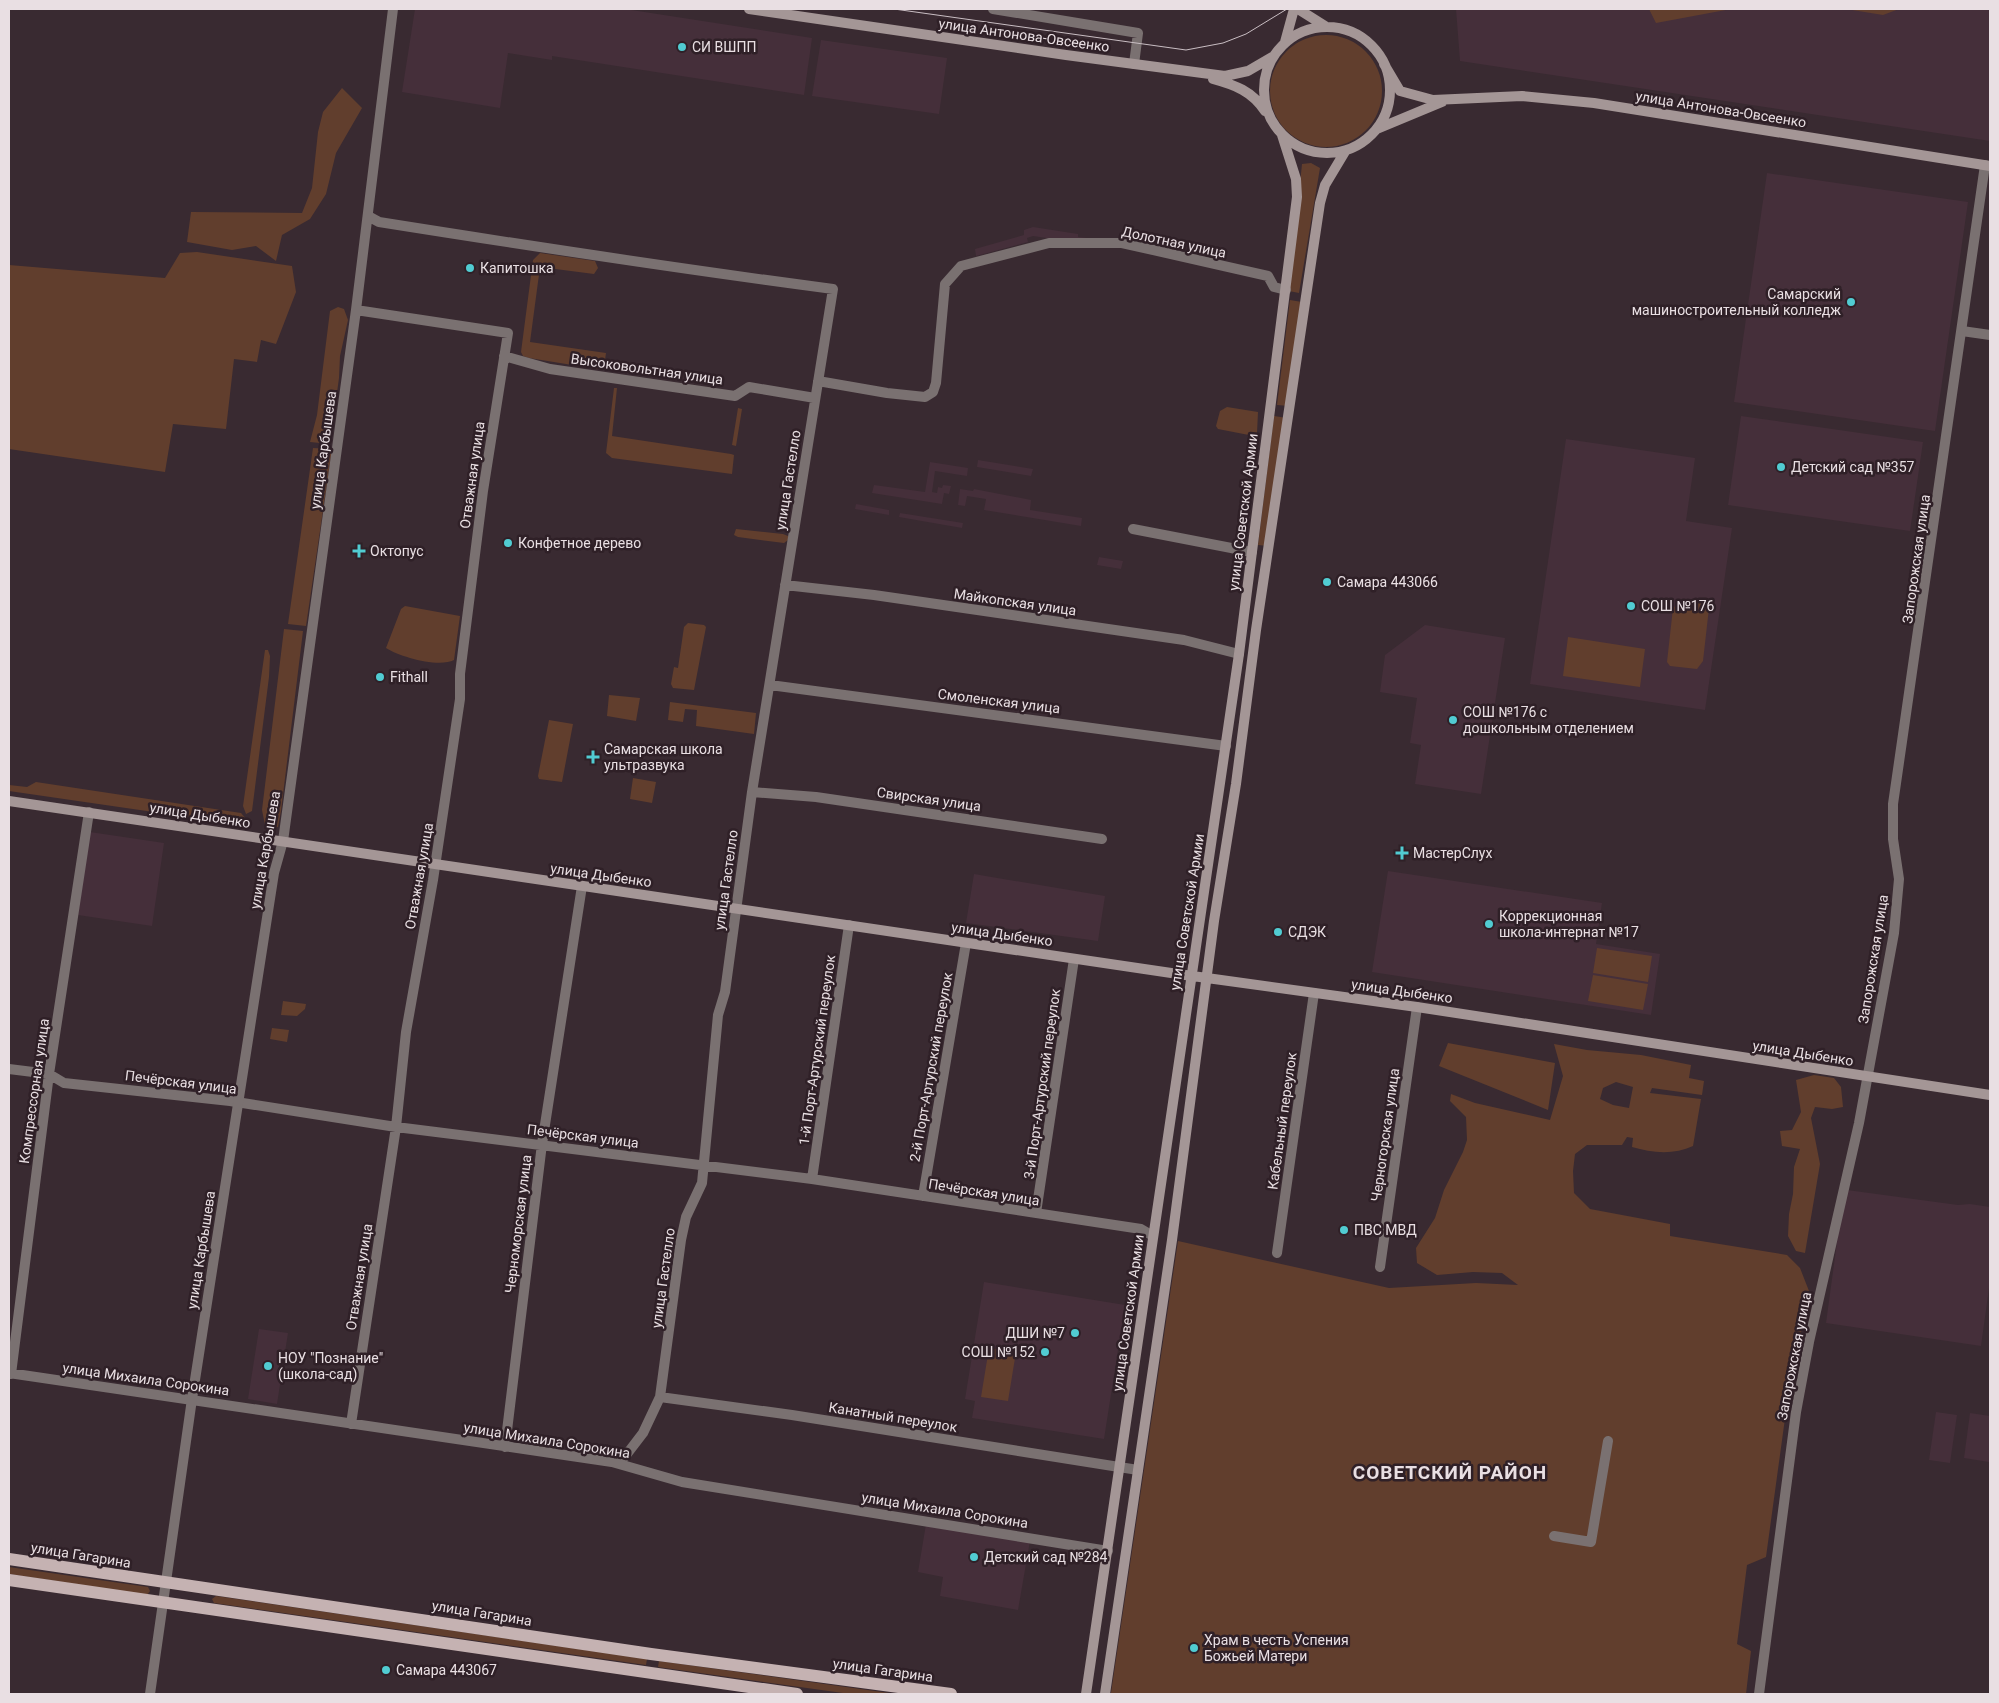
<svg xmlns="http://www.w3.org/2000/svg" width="1999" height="1703" font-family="Roboto,sans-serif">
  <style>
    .built { fill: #452f3a }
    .green { fill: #613e2d; fill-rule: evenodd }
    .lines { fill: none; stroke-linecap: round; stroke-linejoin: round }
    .minor { stroke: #7a7171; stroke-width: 10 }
    .tertiary { stroke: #7a7171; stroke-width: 10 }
    .secondary { stroke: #a49696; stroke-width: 10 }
    .primary { stroke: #c5b2b2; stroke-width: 12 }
    .tram { stroke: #c9bec3; stroke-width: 1 }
    .poi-dot { fill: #51ccd2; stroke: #2f2027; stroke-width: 2 }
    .labels { text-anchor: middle; stroke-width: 5; stroke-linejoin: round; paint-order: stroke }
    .street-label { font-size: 14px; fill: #e9dfe3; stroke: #2f2027 }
    .poi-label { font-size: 14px; fill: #e9dfe3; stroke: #2f2027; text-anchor: start }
    .district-label { font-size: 19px; font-weight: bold; letter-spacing: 1px; fill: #e9dfe3; stroke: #2f2027 }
  </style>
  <rect width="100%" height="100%" fill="#392a31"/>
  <path class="built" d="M415 9H625L812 38 804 95 552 56V60L508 53 500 108 402 92Z
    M1456 9H1990V141L1460 61Z
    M821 40 947 58 939 114 812 96Z
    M1767 173 1968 202 1935 431 1734 402Z
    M1033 227 1078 234V237L1087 238 1086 244 1033 236 1027 238 1028 242 976 256 975 249 1024 235V230Z
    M1741 416 1923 442 1910 531 1728 505Z
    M1566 439 1695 458 1686 521 1732 528 1705 710 1530 684Z
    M978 460 1033 469 1031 476 977 467Z
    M930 462 968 468 967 476 935 471 932 492 937 493 938 487 942 488 943 485 951 486 949 494 944 493 942 504 872 493 874 485 925 492Z
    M960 489 973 491 974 489 1031 500 1030 510 1082 518 1081 526 984 510 986 499 967 496 965 506 958 505Z
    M856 504 889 510V515L855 509Z
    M900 513 963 523 962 528 899 517Z
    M1099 557 1123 561 1121 569 1097 565Z
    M1425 625 1505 638 1481 794 1415 784 1421 745 1410 743 1417 698 1380 692 1385 655Z
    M90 832 164 843 152 926 78 915Z
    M1388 871 1602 903 1596 944 1660 954 1651 1015 1372 972Z
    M974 874 1105 896 1098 941 966 923Z
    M1847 1190 1958 1205 1970 1204 1990 1207V1281L1981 1346 1826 1323 1844 1191Z
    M984 1282 1125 1305 1104 1439 972 1418 975 1401 965 1399Z
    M259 1329 288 1333 277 1404 248 1399Z
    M1936 1412 1957 1415 1950 1463 1929 1460Z
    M1970 1413 1990 1416 1989 1462 1964 1458Z
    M926 1524 1030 1541 1018 1610 940 1596 943 1577 918 1572Z"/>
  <path class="green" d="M1649 9H1731L1656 23Z
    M1846 9H1899L1883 15Z
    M1270 91a56 56 0 1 1 112 0a56 56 0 1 1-112 0Z
    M342 88 362 108 336 153 326 194 310 219 282 235 276 261 256 246 232 250 187 242 191 212 302 213 312 188 318 132 323 112Z
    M1311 163 1320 168 1299 293 1289 291 1302 164Z
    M197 252 292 266 296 292 276 344 261 340 257 362 234 359 226 429 173 424 165 472 9 449V265L165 278 180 253Z
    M540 253 595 261 598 268 594 274 540 267 530 342 606 353 604 367 597 369 529 358 523 356 521 352 533 260Z
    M1290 300 1302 302 1289 406 1277 405Z
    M338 307 344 309 348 320 340 356 339 378 330 444 310 442 317 415 330 311Z
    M614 388H617L612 436 731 454 734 455 732 474 612 458 606 453Z
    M1227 407 1258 412 1257 433 1254 436 1218 429 1216 426 1220 411Z
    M738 408 742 409 736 446 732 445Z
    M1274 416 1287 418 1268 546 1258 545Z
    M313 448 332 449 306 626 288 624Z
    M736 529 783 534 788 536V540L784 543 738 537 734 535Z
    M1681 601 1702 603 1709 608 1703 661 1697 669 1670 666 1667 662 1673 608Z
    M405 606 460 616 454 660C439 668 400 657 386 648L401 609Z
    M688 623 704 625 706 627 694 690 673 688 671 684 674 667 678 668 684 627Z
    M284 629 303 631 281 811 278 827 270 829 265 825 262 810Z
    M1568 637 1645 649 1640 687 1563 676Z
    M265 650H268L270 656 269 677 252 811 246 814 243 806Z
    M609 695 640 698 636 721 607 716Z
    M670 702 756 713 754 734 696 726 697 710 685 709 683 722 668 720Z
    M549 720 573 724 562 782 539 779 538 776Z
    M633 778 656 782 652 803 630 799Z
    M36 782 241 813 247 820 243 825 9 791V785L27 787Z
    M1597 948 1652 956 1648 982 1593 973Z
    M1593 975 1648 984 1643 1010 1588 1001Z
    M283 1001 306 1004 305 1009 297 1016 281 1015Z
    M272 1028 289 1030 287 1042 270 1039Z
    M1448 1043 1555 1063 1548 1110 1439 1066Z
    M1554 1044 1587 1050 1641 1055 1691 1065 1689 1078 1704 1081 1702 1095 1652 1088 1650 1093 1701 1099 1693 1146C1674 1155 1652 1153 1632 1147L1633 1138 1627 1137 1622 1145H1587L1575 1154 1573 1171 1574 1193 1590 1209 1670 1224V1236L1787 1255 1800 1268 1809 1291 1786 1411 1766 1557 1747 1565 1737 1644 1751 1651 1746 1694 1111 1693 1178 1241 1389 1288 1476 1283 1518 1285 1502 1273 1473 1272 1437 1275 1417 1263 1416 1248 1435 1218 1444 1190 1463 1152 1467 1140 1466 1117 1450 1101 1451 1094 1475 1103 1550 1120 1563 1076ZM1616 1082 1633 1087 1629 1108 1613 1105 1600 1099 1603 1088Z
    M1814 1075 1834 1078 1841 1087 1843 1107 1832 1109 1815 1107 1811 1118 1820 1164 1805 1253 1796 1251 1788 1236 1789 1214 1793 1194 1794 1167 1800 1149 1782 1146 1780 1131 1792 1130 1801 1112 1796 1080Z
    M989 1348 1016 1352 1008 1401 981 1397Z
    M9 1567 148 1587 150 1591 147 1595 9 1574Z
    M216 1596 647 1659 646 1665 214 1603 212 1599Z
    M659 1661 896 1694H850L658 1667Z"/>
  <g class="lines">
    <path class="minor" d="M993 9 1138 33 1134 64
      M368 216 379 222C530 246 681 269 833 289L752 792 725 992 718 1015 702 1183 686 1217 681 1240 660 1397 643 1433 620 1463
      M1962 331 1990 335
      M504 356 550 369 735 396 749 387 815 398
      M818 381 887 393 925 397 933 392 936 383 945 284 961 266 1049 243H1122L1268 276 1274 287 1286 290
      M1133 529 1252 552
      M785 585 874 595 1184 640 1239 654
      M770 685 1226 746
      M752 792 816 797 1102 839
      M283 841 356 310 393 9
      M9 1069 49 1074 64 1083 230 1101 396 1127 812 1179 1141 1229 1153 1236
      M812 1179 849 925
      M923 1196 966 943
      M1036 1213 1074 959
      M1277 1253 1314 993
      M1380 1267 1417 1007
      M9 1373 612 1462 682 1482 1108 1551
      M11 1374 49 1074 89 812
      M660 1397 792 1415 1138 1470
      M351 1424 396 1127 406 1032 433 880 460 699V674L483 491 508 333 356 310
      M505 1447 542 1144 582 886
      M1554 1536 1591 1542 1608 1441"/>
    <path class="tertiary" d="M150 1694 192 1399 274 873 283 841
      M1759 1694 1796 1412 1809 1342 1859 1123 1894 933 1899 879 1893 839V804L1985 165"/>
    <path class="secondary" d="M749 9 1066 55 1225 76 1248 71 1272 57
      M1298 9 1325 26
      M1264 90a63 63 0 1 1 126 0a63 63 0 1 1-126 0Z
      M1285 42 1294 9
      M1384 64 1400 91 1433 100 1522 96 1594 103 1990 166
      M1213 79C1235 85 1252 91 1265 111
      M1377 129 1442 102
      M9 801 1178 974 1417 1007 1990 1095
      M1086 1694 1239 654 1297 197 1296 179 1282 135
      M1105 1694 1172 1240 1214 921 1236 784 1256 630 1320 203 1325 185 1346 150"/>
    <path class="primary" d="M9 1559 651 1654 951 1694
      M9 1580 797 1694"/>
    <path class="tram" d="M894 9 1186 50 1223 43 1246 34 1287 9"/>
  </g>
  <g class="poi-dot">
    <circle cx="682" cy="47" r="5"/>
    <circle cx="470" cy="268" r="5"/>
    <circle cx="1851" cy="302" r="5"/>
    <circle cx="1781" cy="467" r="5"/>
    <circle cx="508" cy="543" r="5"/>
    <path d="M356.5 543.5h5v5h5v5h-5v5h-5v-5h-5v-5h5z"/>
    <circle cx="1327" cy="582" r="5"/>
    <circle cx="1631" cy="606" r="5"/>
    <circle cx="380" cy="677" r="5"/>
    <circle cx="1453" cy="720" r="5"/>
    <path d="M590.5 749.5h5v5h5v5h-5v5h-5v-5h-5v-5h5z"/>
    <path d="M1399.5 845.5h5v5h5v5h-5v5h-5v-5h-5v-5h5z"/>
    <circle cx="1489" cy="924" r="5"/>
    <circle cx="1278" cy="932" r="5"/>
    <circle cx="1344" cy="1230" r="5"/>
    <circle cx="1075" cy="1333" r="5"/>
    <circle cx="1045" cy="1352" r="5"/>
    <circle cx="268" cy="1366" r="5"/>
    <circle cx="974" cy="1557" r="5"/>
    <circle cx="1194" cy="1648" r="5"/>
    <circle cx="386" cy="1670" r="5"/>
  </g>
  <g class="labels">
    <g class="street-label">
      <text transform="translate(1024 35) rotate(8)" y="5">улица Антонова-Овсеенко</text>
      <text transform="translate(1721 109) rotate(9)" y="5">улица Антонова-Овсеенко</text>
      <text transform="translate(1174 242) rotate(12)" y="5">Долотная улица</text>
      <text transform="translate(647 369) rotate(8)" y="5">Высоковольтная улица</text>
      <text transform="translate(323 450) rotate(-82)" y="5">улица Карбышева</text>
      <text transform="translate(472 475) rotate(-82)" y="5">Отважная улица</text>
      <text transform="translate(788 480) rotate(-81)" y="5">улица Гастелло</text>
      <text transform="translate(1243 512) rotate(-83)" y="5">улица Советской Армии</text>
      <text transform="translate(1916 559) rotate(-82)" y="5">Запорожская улица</text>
      <text transform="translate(1015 602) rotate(8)" y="5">Майкопская улица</text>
      <text transform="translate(999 701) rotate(7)" y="5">Смоленская улица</text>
      <text transform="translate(929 799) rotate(8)" y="5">Свирская улица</text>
      <text transform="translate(200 815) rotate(9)" y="5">улица Дыбенко</text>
      <text transform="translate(265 850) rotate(-80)" y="5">улица Карбышева</text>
      <text transform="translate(601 875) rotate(8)" y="5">улица Дыбенко</text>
      <text transform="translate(419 876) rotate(-80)" y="5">Отважная улица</text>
      <text transform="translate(726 880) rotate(-82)" y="5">улица Гастелло</text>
      <text transform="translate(1187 912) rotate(-81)" y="5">улица Советской Армии</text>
      <text transform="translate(1002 934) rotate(8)" y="5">улица Дыбенко</text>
      <text transform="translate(1873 959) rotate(-81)" y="5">Запорожская улица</text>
      <text transform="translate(1402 991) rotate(8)" y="5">улица Дыбенко</text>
      <text transform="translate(817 1050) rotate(-82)" y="5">1-й Порт-Артурский переулок</text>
      <text transform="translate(1803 1053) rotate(9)" y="5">улица Дыбенко</text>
      <text transform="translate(931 1067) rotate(-80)" y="5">2-й Порт-Артурский переулок</text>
      <text transform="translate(181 1082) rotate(7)" y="5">Печёрская улица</text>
      <text transform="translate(1042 1084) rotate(-82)" y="5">3-й Порт-Артурский переулок</text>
      <text transform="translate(34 1091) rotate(-82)" y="5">Компрессорная улица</text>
      <text transform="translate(1282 1121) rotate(-82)" y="5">Кабельный переулок</text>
      <text transform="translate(1385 1135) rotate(-82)" y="5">Черногорская улица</text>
      <text transform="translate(583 1136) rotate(7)" y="5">Печёрская улица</text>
      <text transform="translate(984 1192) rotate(9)" y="5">Печёрская улица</text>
      <text transform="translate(518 1224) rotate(-83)" y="5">Черноморская улица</text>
      <text transform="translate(201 1250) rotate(-81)" y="5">улица Карбышева</text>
      <text transform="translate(359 1277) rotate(-81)" y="5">Отважная улица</text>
      <text transform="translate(663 1278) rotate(-82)" y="5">улица Гастелло</text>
      <text transform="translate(1128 1313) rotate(-82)" y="5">улица Советской Армии</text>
      <text transform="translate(1794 1356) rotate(-79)" y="5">Запорожская улица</text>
      <text transform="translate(146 1379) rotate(8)" y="5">улица Михаила Сорокина</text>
      <text transform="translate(893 1417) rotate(9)" y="5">Канатный переулок</text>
      <text transform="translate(547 1440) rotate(9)" y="5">улица Михаила Сорокина</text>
      <text transform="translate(945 1510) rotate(9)" y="5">улица Михаила Сорокина</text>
      <text transform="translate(81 1555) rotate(9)" y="5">улица Гагарина</text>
      <text transform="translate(482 1613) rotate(9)" y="5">улица Гагарина</text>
      <text transform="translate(883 1670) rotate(8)" y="5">улица Гагарина</text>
    </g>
    <g class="poi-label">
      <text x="692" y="52">СИ ВШПП</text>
      <text x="480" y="273">Капитошка</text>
      <text x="1841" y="299" text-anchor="end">Самарский<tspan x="1841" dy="16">машиностроительный колледж</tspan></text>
      <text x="1791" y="472">Детский сад №357</text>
      <text x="518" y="548">Конфетное дерево</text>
      <text x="370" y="556">Октопус</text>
      <text x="1337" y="587">Самара 443066</text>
      <text x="1641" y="611">СОШ №176</text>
      <text x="390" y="682">Fithall</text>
      <text x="1463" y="717">СОШ №176 с<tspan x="1463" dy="16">дошкольным отделением</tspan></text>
      <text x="604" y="754">Самарская школа<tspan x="604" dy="16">ультразвука</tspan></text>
      <text x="1413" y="858">МастерСлух</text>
      <text x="1499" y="921">Коррекционная<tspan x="1499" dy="16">школа-интернат №17</tspan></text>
      <text x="1288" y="937">СДЭК</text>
      <text x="1354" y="1235">ПВС МВД</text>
      <text x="1065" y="1338" text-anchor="end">ДШИ №7</text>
      <text x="1035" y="1357" text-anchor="end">СОШ №152</text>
      <text x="278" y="1363">НОУ "Познание"<tspan x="278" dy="16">(школа-сад)</tspan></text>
      <text x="984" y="1562">Детский сад №284</text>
      <text x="1204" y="1645">Храм в честь Успения<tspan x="1204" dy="16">Божьей Матери</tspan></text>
      <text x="396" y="1675">Самара 443067</text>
    </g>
    <g class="district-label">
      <text x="1450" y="1479">СОВЕТСКИЙ РАЙОН</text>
    </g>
  </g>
  <rect width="1999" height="1703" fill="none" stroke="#e9dfe3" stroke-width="20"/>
</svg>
